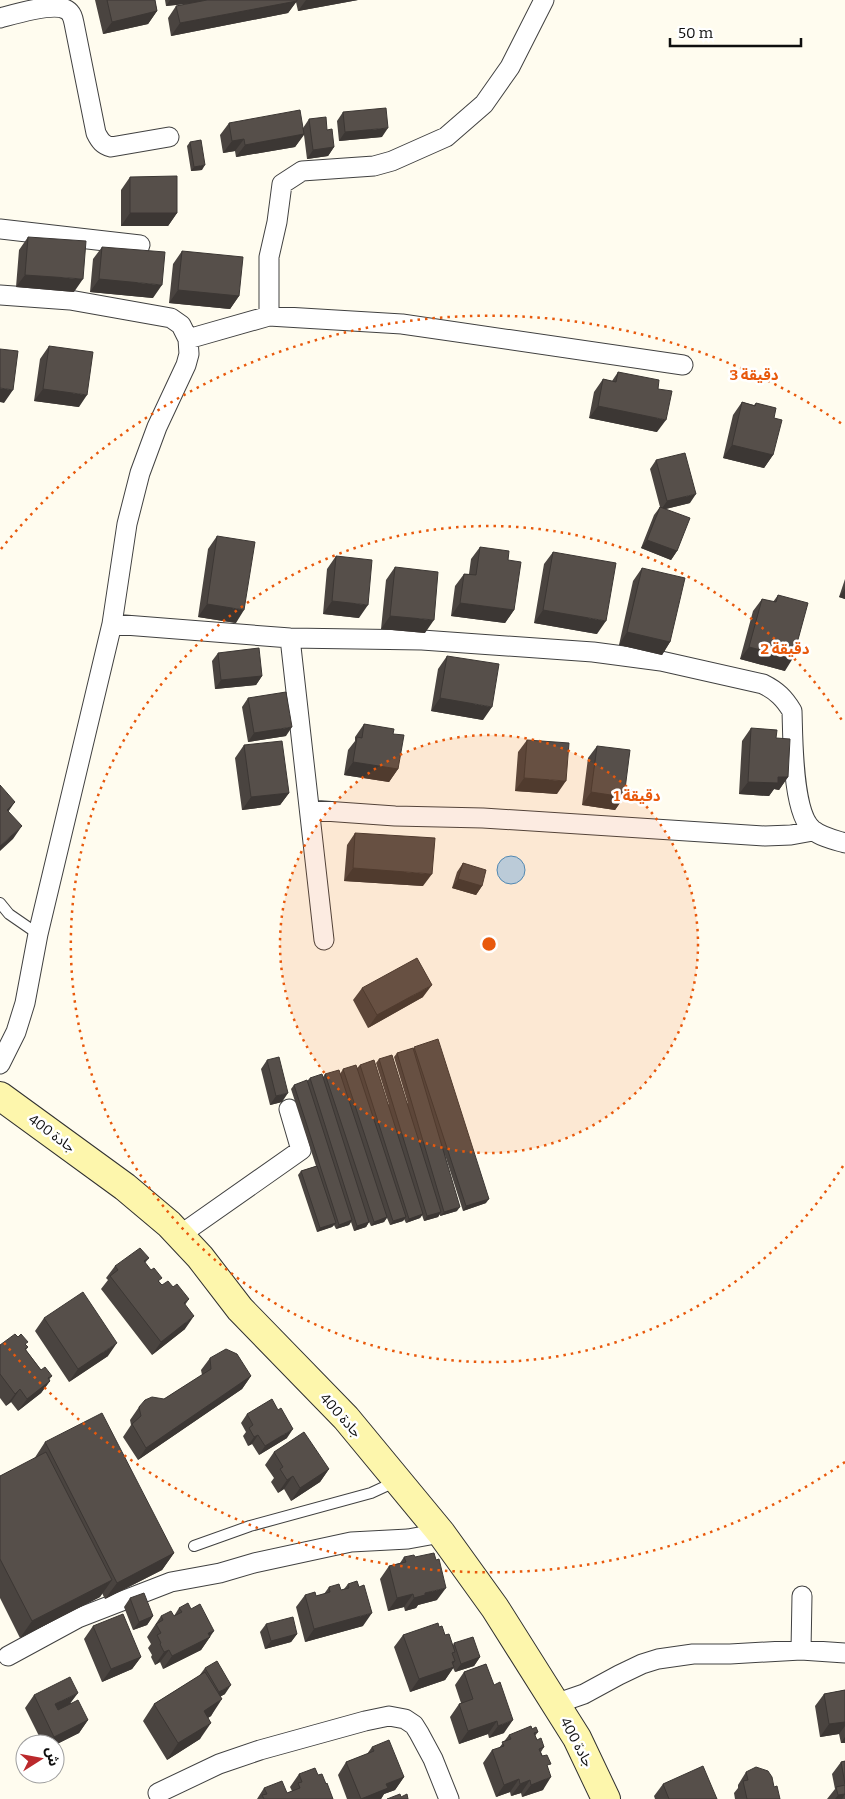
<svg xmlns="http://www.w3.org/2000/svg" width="845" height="1799" font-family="Bitter,'Noto Sans Arabic',serif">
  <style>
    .water { fill: #b5dbf5; stroke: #3e8fca }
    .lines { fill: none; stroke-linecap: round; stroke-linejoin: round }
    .lane-casing { stroke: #414141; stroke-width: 12 }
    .street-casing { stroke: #414141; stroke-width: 21 }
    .secondary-casing { stroke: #303030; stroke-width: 30 }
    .lane { stroke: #fff; stroke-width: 10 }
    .street { stroke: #fff; stroke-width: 19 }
    .secondary { stroke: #fdf6ac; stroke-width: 28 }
    .wall { fill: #4a4440 }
    .shaded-wall { fill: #3c3734 }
    .building { fill: #564f4a; stroke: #3c3734 }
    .ring { fill: none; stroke: #e8590c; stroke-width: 2.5; stroke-dasharray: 2.5 5 }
    .labels { text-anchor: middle; stroke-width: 5; stroke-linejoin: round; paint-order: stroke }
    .street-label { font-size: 14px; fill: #0e0e0e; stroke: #fff }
    .centre { fill: #e8590c; stroke: #fff; stroke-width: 2.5 }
    .ring-label { font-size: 15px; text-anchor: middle; font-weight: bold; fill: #e8590c; stroke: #fff; stroke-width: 5; stroke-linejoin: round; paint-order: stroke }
  </style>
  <rect width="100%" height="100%" fill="#fffcef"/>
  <path class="water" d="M497 870a14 14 0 1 1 28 0a14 14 0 1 1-28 0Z"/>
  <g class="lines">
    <defs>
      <path id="lane" d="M0 903 9 914 38 934
        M194 1546 250 1526 371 1493 397 1481"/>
      <path id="street" d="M0 18C15 14 54 2 67 10 72 13 73 18 74 23L96 133C100 141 103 145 111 147L169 137
        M0 229 140 245
        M0 295 70 300 171 318 181 325 188 339
        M269 316V257L277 222 282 184 302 171 374 166 392 161 446 137 484 104 510 67 544 0
        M112 624 290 638 422 640 593 652 661 661 763 684C777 691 784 698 792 711 793 738 792 814 813 830 821 837 835 840 845 843
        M290 638 324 940
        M310 810 395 816 483 818 765 836 791 835 813 831
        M0 1064 16 1032 25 1003 38 934 112 624 127 524 140 473 157 427 186 365 189 354 188 339 269 316 402 324 683 365
        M180 1235 301 1150 289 1109
        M801 1650 802 1596
        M8 1656 78 1618 171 1582 220 1573 254 1563 351 1542 408 1539 441 1533
        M555 1704 584 1694 619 1675 642 1664 658 1659 693 1654H730L801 1650 845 1653
        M158 1793 219 1764 260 1750 365 1721 389 1716 405 1719 414 1725 419 1733 433 1759 449 1799"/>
      <path id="secondary" d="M0 1096 125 1187 169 1224 200 1257 240 1309 346 1418 441 1533 495 1608 577 1738 606 1799"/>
    </defs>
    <use href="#lane" class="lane-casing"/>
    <use href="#street" class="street-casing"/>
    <use href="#secondary" class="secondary-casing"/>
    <use href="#lane" class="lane"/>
    <use href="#street" class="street"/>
    <use href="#secondary" class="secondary"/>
  </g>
  <path class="wall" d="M95 0H155L157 11 148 24 103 34Z
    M165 0H358L298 11 296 2 288 13 171 36 168 18 176 6 188 4 166 6Z
    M343 112 382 137 339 141 337 121Z
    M309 119 327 130 334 147 328 156 307 159 304 135 295 147 236 157 235 151 223 153 220 135 229 123 303 128Z
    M190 142 202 170 191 171 187 146Z
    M130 177 177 213 168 226H121V190Z
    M28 237 74 292 16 287 19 250Z
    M102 247 153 298 90 292 93 259Z
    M182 251 239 296 230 309 169 303 173 264Z
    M49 346 79 407 34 401 40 359Z
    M618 372 658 389 657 432 589 418 594 392 603 379 612 381Z
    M742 402 754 405 756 403 773 455 764 468 723 458 733 415Z
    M656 460 690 503 666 509 677 551 671 560 641 548 654 515 660 507 650 469Z
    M217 536 236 623 198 617 208 549Z
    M480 547 508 560 514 610 505 623 451 616 455 586 464 574H469L471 559Z
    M553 552 597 634 534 623 544 564Z
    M336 556 359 618 323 614 327 569Z
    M395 567 425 633 381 629 386 580Z
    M642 568 670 642 662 655 619 645 633 581Z
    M845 579V599L839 597Z
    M778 595 785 671 740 659 753 611 762 599 773 602Z
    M218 653 262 676 256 685 215 689 212 661Z
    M447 656 483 720 431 711 438 669Z
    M248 698 286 736 248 742 242 707Z
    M364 724 393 734 398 769 389 782 344 775 348 750 355 741V737Z
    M751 728 776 738 788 777 779 790 774 789 769 796 739 794 742 741Z
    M527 740 557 794 515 791 518 752Z
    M244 745 289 793 280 805 242 810 235 758Z
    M597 746 624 797 615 810 582 805 588 758Z
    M355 833 423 886 344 881 347 845Z
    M463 863 482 886 476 895 452 888 457 872Z
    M362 988 423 997 368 1028 353 1000Z
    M414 1047 486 1203 463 1211 445 1155 457 1211 440 1216V1214L438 1217 424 1221 422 1215 420 1218 406 1223 404 1219 403 1221 390 1225 387 1218 384 1222 371 1226 369 1222 366 1227 354 1231 351 1222 349 1225 336 1229 334 1225 332 1227 317 1232 298 1175 301 1171 316 1166 291 1089 294 1085 307 1081 310 1078 323 1077 325 1074H340L343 1069 357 1068 360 1065 389 1105 376 1063 379 1059 408 1104 394 1057 397 1053 414 1048Z
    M267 1060 282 1102 270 1105 261 1069Z
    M149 1258 145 1263 162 1285 173 1287 189 1299 185 1305V1329L152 1355 101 1289 108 1280 106 1278 115 1266Z
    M44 1318 108 1356 69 1382 35 1331Z
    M0 1345H26L28 1347 26 1350 41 1370 52 1376 49 1379 50 1381 41 1393 18 1411 11 1402 6 1406 0 1398Z
    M210 1358 251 1376 242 1389 138 1460 123 1437 131 1425 130 1420 139 1407 164 1399 202 1375 201 1370Z
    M247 1414 287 1438 259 1455 252 1444 248 1446 243 1436 246 1432 241 1423Z
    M45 1442 174 1553 162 1570 105 1599 102 1593 100 1597 20 1638 0 1598V1476L34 1459Z
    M274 1452 329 1469 320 1482 291 1501 284 1489 278 1493 271 1482 274 1478 265 1465Z
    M404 1557 437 1600 418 1605 416 1608 405 1611 404 1607 388 1611 380 1579 389 1566 400 1563Z
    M348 1584 363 1626 305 1642 296 1607 305 1595 316 1596 324 1594 329 1587 341 1590 344 1589Z
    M130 1598 153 1616 147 1625 133 1630 124 1607Z
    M179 1608 191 1609 210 1637 201 1650 163 1669 160 1662 155 1665 151 1657 152 1655 148 1648 151 1644 147 1637 161 1616H174Z
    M266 1624 297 1634 291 1642 265 1649 260 1632Z
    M93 1626 141 1657 132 1669 102 1682 84 1639Z
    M439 1627 453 1645 454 1643 480 1657 474 1666 455 1672 453 1668 445 1680 410 1692 394 1647 403 1635Z
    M486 1664 504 1733 489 1738 488 1734 459 1744 450 1717 459 1704 461 1703 455 1685 464 1672Z
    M205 1668 225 1694 221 1696 211 1716 208 1718 200 1739 167 1760 143 1721 154 1704 199 1676Z
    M845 1690V1743H841L839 1734 820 1737 815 1706 824 1694Z
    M34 1695 71 1703 88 1720 79 1733 55 1745V1744H43L25 1708Z
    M532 1729 538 1732 535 1736 537 1740 544 1747 541 1752 548 1768 543 1790 522 1797 521 1793 511 1796 510 1792 496 1797 483 1763 492 1750 499 1748 509 1735Z
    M372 1747 404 1777 395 1790 384 1794 381 1799H347L338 1775 346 1762 367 1754Z
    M845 1761V1799H827L835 1789 832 1774 841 1762Z
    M746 1772 774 1787 780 1799H735L734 1793 738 1788V1785Z
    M299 1774 318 1775 326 1784 333 1799H257L264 1788 287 1793 292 1791 290 1787Z
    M663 1784 717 1799H655L654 1796Z"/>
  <path class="shaded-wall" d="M170 0H216L166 6Z
    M306 0H358L298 11Z
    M297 1 288 13 171 36 180 23Z
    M157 11 148 24 103 34 112 22Z
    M388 128 382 137 339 141 345 132Z
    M304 134 295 147 236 157 245 145Z
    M244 139 235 151 223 153 232 141Z
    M334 147 328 156 307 159 313 150Z
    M205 165 202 170 191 171 194 167Z
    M130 213H177L168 226H121Z
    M25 275 83 279 74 292 16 287Z
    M99 279 162 285 153 298 90 292Z
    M178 290 239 296 230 309 169 303Z
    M0 388 13 390 4 403 0 402Z
    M43 389 87 395 79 407 34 401Z
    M598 406 666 420 657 432 589 418Z
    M732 445 773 455 764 468 723 458Z
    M696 494 690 503 661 510 667 501Z
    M647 540 677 551 671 560 641 548Z
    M845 589V599L839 597Z
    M332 601 368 605 359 618 323 614Z
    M460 603 514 610 505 623 451 616Z
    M207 604 244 610 236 623 198 617Z
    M543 610 606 621 597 634 534 623Z
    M390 616 434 620 425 633 381 629Z
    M627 632 670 642 662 655 619 645Z
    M749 647 793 658 785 671 740 659Z
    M262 676 256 685 215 689 221 680Z
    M440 698 492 707 483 720 431 711Z
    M292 727 286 736 248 742 254 733Z
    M353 762 398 769 389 782 344 775Z
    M778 777H788L779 790 774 789 769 796 739 794 748 782Z
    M524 778 566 781 557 794 515 791Z
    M591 792 624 797 615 810 582 805Z
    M289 793 280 805 242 810 251 797Z
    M15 802 6 815 7 810Z
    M22 826 13 839 0 851V846Z
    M353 868 432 874 423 886 344 881Z
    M458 879 482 886 476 895 452 888Z
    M432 985 423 997 368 1028 377 1015Z
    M288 1093 282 1102 270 1105 276 1096Z
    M489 1199 486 1203 463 1211 466 1206Z
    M460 1207 457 1211 440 1216 444 1212Z
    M441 1212 438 1217 424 1221 427 1216Z
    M423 1214 420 1218 406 1223 409 1219Z
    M387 1217 384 1222 371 1226 374 1222Z
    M406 1217 403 1221 390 1225 393 1221Z
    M352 1220 349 1225 336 1229 339 1225Z
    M369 1222 366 1227 354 1231 357 1226Z
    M336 1223 332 1227 317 1232 320 1228Z
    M194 1316 185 1329 152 1355 161 1342Z
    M117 1343 108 1356 69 1382 78 1369Z
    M52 1376 46 1384 50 1381 41 1393 18 1411 27 1399Z
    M251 1376 242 1389 138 1460 146 1448Z
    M20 1389 11 1402 6 1406 15 1394Z
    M293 1429 287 1438 259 1455 265 1446Z
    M258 1435 252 1444 248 1446 254 1437Z
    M329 1469 320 1482 291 1501 300 1488Z
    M293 1476 284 1489 278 1493 287 1480Z
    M174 1553 162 1570 105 1599 117 1583Z
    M112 1580 100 1597 20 1638 32 1621Z
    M446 1588 437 1600 418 1605 416 1608 405 1611 414 1598 425 1593Z
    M413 1594 404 1607 388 1611 397 1598Z
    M372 1613 363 1626 305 1642 314 1629Z
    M153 1616 147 1625 133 1630 139 1622Z
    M214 1631 201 1650 163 1669 172 1656 208 1633Z
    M297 1634 291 1642 265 1649 271 1641Z
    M169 1650 160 1662 155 1665 164 1652Z
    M141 1657 132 1669 102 1682 111 1669Z
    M480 1657 474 1666 455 1672 461 1664Z
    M455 1661 450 1668 454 1667 445 1680 410 1692 419 1679Z
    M231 1685 225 1694 213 1701 219 1692Z
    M78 1693 69 1705 46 1717 55 1704Z
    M222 1699 211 1716 192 1728 204 1711Z
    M88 1720 79 1733 55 1745V1744H50L54 1737Z
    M513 1720 504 1733 489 1738 498 1726Z
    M497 1721 488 1734 459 1744 468 1731Z
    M845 1722V1726L839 1734 820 1737 829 1724Z
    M211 1723 200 1739 167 1760 178 1743Z
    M845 1737V1743H841Z
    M404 1777 395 1790 384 1794 381 1799H361L386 1784Z
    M551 1777 543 1790 522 1797 531 1785Z
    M519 1779 510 1792 496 1797 504 1785Z
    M530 1780 521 1793 511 1796 520 1784Z
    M845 1794 842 1799H835L838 1795Z"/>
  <path class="building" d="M107 0H155L157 11 112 22Z
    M207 0H297V1L180 23 176 6Z
    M386 108 388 128 345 132 343 112Z
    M300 110 304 134 245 145 244 139 232 141 229 123Z
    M326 117 327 130 332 129 334 147 313 150 309 119Z
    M201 140 205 165 194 167 190 142Z
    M177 176V213H130V177Z
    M28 237 86 241 83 279 25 275Z
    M102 247 165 252 162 285 99 279Z
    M182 251 243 257 239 296 178 290Z
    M49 346 93 352 87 395 43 389Z
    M0 349 18 351 13 390 0 388Z
    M618 372 659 380 658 389 672 391 666 420 598 406 603 379 616 382Z
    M742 402 755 406 756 403 776 408 774 418 782 420 773 455 732 445Z
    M685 453 696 494 667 501 656 460Z
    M660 507 690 518 677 551 647 540Z
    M217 536 255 542 244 610 207 604Z
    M480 547 509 551 508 560 521 562 514 610 460 603 464 574 476 575Z
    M553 552 616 563 606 621 543 610Z
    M336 556 372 560 368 605 332 601Z
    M395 567 438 572 434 620 390 616Z
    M642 568 685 578 670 642 627 632Z
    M778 595 808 603 793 658 749 647 762 599 776 602Z
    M259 648 262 676 221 680 218 653Z
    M447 656 499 664 492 707 440 698Z
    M286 692 292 727 254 733 248 698Z
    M364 724 394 729 393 734 404 735 398 769 353 762 357 737 362 738Z
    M751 728 777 730 776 738 790 739 788 777H778V783L748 782Z
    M527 740 569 743 566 781 524 778Z
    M282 741 289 793 251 797 244 745Z
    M597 746 630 750 624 797 591 792Z
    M0 785 15 802 7 810 22 826 0 846Z
    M355 833 435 838 432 874 353 868Z
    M463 863 486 870 482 886 458 879Z
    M417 958 432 985 377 1015 362 988Z
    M438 1039 489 1199 466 1206 414 1047Z
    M413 1048 460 1207 444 1212 397 1053Z
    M392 1055 441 1212 427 1216 379 1059Z
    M279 1057 288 1093 276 1096 267 1060Z
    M374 1060 423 1214 409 1219 360 1065Z
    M356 1065 406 1217 393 1221 343 1069Z
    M339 1070 387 1217 374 1222 325 1074Z
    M322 1074 369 1222 357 1226 310 1078Z
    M307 1080 352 1220 339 1225 294 1085Z
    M317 1166 336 1223 320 1228 301 1171Z
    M140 1248 149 1258 144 1261 151 1270 154 1268 162 1278 158 1281 162 1285 168 1281 173 1287 177 1284 189 1299 184 1303 194 1316 161 1342 110 1276 118 1270 115 1266Z
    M83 1292 117 1343 78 1369 44 1318Z
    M15 1334 18 1337 21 1334 28 1342 25 1344 28 1347 25 1349 41 1370 45 1367 52 1376 48 1378 50 1381 27 1399 20 1389 15 1394 0 1374V1345Z
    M226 1349 237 1354 251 1376 146 1448 132 1424 141 1416 139 1407 145 1400 152 1397 164 1399 178 1390 211 1369 210 1358Z
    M272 1399 278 1410 281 1408 293 1429 265 1446 258 1435 254 1437 249 1428 253 1425 247 1414Z
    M102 1413 174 1553 117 1583 45 1442Z
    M304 1432 329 1469 300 1488 293 1476 287 1480 280 1469 283 1467 274 1452Z
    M46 1452 112 1580 32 1621 0 1559V1476Z
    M434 1553 436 1560 439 1559 446 1588 425 1593V1595L414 1598 413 1594 397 1598 389 1566 406 1562 404 1557 414 1555 415 1557Z
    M357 1581 359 1587 364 1585 372 1613 314 1629 305 1595 315 1592 316 1596 330 1592 329 1587 339 1584 341 1590 349 1588 348 1584Z
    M144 1593 153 1616 139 1622 130 1598Z
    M188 1603 191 1609 200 1604 214 1631 208 1633 210 1637 172 1656 169 1650 164 1652 160 1644 161 1643 157 1635 161 1633 156 1624 163 1620 161 1616 171 1611 174 1616 182 1612 179 1608Z
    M123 1614 141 1657 111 1669 93 1626Z
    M293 1617 297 1634 271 1641 266 1624Z
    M438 1623 439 1627 442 1626 445 1635 449 1634 455 1652 452 1653 455 1661 452 1662 454 1667 419 1679 403 1635Z
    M473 1637 480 1657 461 1664 454 1643Z
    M217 1661 231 1685 219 1692 205 1668Z
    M486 1664 494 1685 500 1682 513 1720 498 1726 497 1721 468 1731 459 1704 473 1699 464 1672Z
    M205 1672 222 1699 204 1711 211 1723 178 1743 154 1704Z
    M70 1677 78 1693 55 1704 58 1710 78 1700 88 1720 54 1737 34 1695Z
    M845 1690V1722L829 1724 824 1694Z
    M531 1726 532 1729 536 1727 538 1732 534 1733 537 1740 541 1738 544 1747 539 1749 542 1756 547 1755 551 1764 547 1765 551 1777 531 1785 530 1780 520 1784 519 1779 504 1785 492 1750 504 1746 502 1742 511 1739 509 1735Z
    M389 1740 404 1777 386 1784 388 1788 361 1799 346 1762 374 1751 372 1747Z
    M845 1761V1784L841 1762Z
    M703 1766 717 1799H669L663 1784Z
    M756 1767 768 1771 772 1777 774 1787 777 1786 780 1799H747L743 1781 748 1780 746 1772Z
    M315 1768 318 1775 322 1774 326 1784 327 1783 333 1799H264L262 1795 267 1794 264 1788 282 1781 287 1793 300 1788 298 1783 302 1782 299 1774Z
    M845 1785V1794L838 1795 836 1787Z
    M400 1794 401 1797 407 1794 408 1799H387Z"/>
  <circle cx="489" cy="944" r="209" fill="#e8590c" fill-opacity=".12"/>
  <g class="ring">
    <circle cx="489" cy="944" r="209"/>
    <path d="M843 1166A418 418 0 1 1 843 722"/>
    <path d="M845 1462A628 628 0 0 1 1 1339M1 549A628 628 0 0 1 845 426"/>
  </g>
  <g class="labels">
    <g class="street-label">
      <text transform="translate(52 1133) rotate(36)" y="5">جادة 400</text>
      <text transform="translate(341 1415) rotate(48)" y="5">جادة 400</text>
      <text transform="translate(577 1742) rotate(62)" y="5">جادة 400</text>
    </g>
  </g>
  <circle cx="489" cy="944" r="8" class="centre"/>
  <g class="ring-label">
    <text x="754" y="380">3 دقيقة</text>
    <text x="785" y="654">2 دقيقة</text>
    <text x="637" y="801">1 دقيقة</text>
  </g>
  <g transform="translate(40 1759) rotate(79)"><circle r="24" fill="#ffffff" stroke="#9f9f9f"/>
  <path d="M0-4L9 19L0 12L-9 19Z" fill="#bb292c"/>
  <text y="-8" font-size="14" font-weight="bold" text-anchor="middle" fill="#0e0e0e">ش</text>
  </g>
  <path d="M670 38v8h131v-8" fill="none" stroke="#0e0e0e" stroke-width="2.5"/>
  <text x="678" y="38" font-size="15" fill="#0e0e0e" stroke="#ffffff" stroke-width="4" paint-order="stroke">50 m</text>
</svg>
